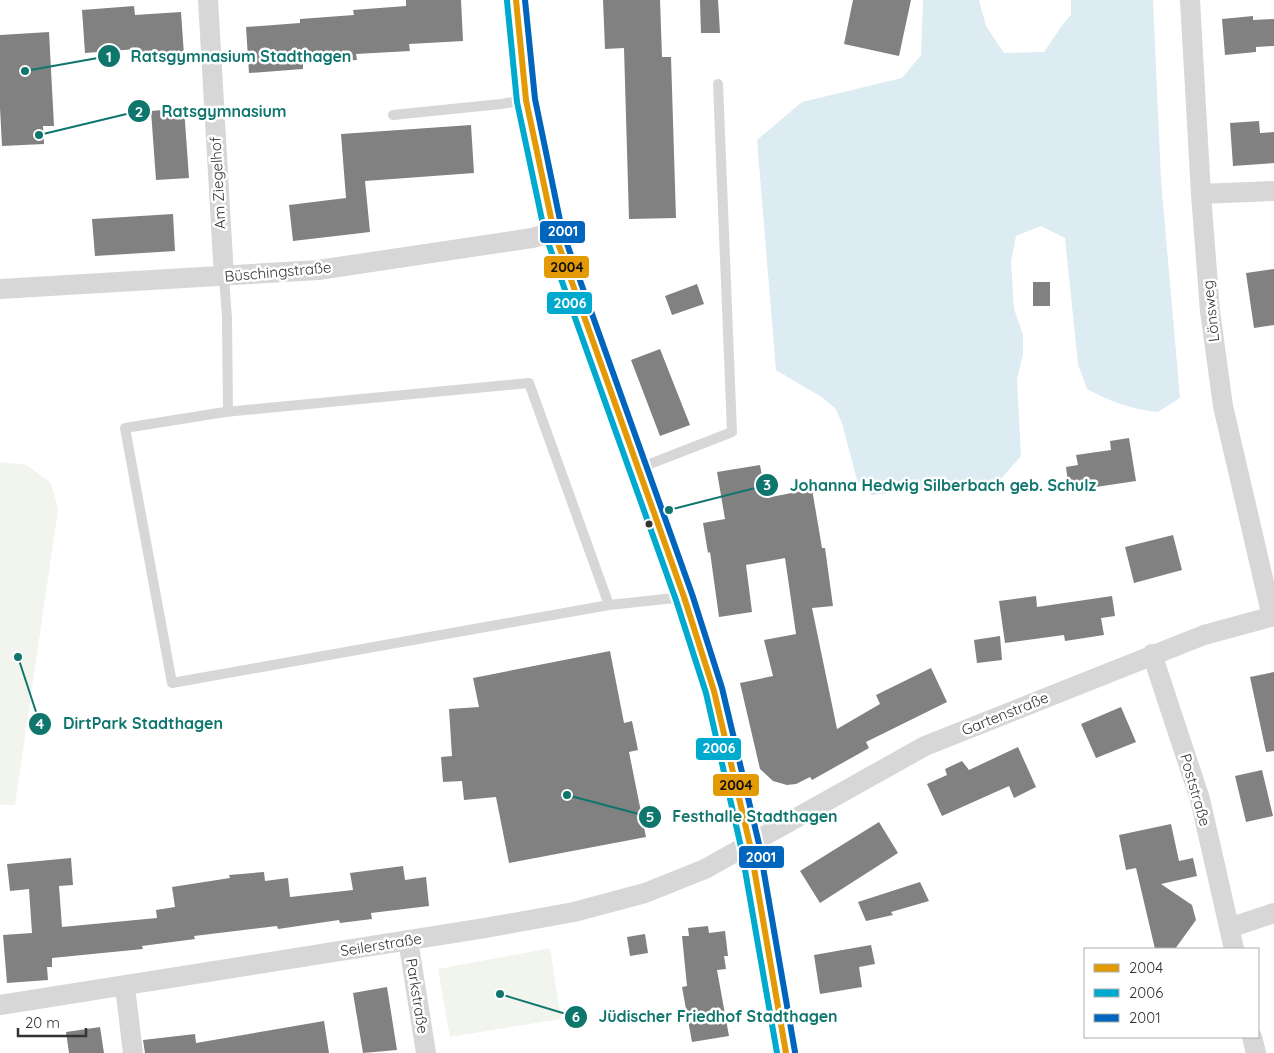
<svg xmlns="http://www.w3.org/2000/svg" width="1274" height="1053" font-family="Quicksand,sans-serif">
  <style>
    .green { fill: #f1f5ed }
    .water { fill: #ddebf3 }
    .building { fill: #818181 }
    .lines { fill: none; stroke-linecap: round; stroke-linejoin: round }
    .service { stroke: #d7d7d7; stroke-width: 10 }
    .minor { stroke: #d7d7d7; stroke-width: 20 }
    .bus-1-casing { stroke: #fff; stroke-width: 10 }
    .bus-2-casing { stroke: #fff; stroke-width: 10 }
    .bus-3-casing { stroke: #fff; stroke-width: 10 }
    .bus-1 { stroke: #e39a05; stroke-width: 6 }
    .bus-2 { stroke: #00a9ce; stroke-width: 6 }
    .bus-3 { stroke: #0065bd; stroke-width: 6 }
    .bus-dot { fill: #333; stroke: #fff; stroke-width: 2 }
    .labels { text-anchor: middle; stroke-width: 5; stroke-linejoin: round; paint-order: stroke }
    .street-label { font-size: 15px; fill: #333; stroke: #fff }
    .leader { fill: none; stroke: #0f766e; stroke-width: 2 }
    .callout-dot { fill: #0f766e; stroke: #fff; stroke-width: 2 }
    .mark-label { font-size: 15px; text-anchor: middle; font-weight: bold; fill: #fff }
    .callout-label { font-size: 16px; text-anchor: middle; font-weight: bold; fill: #0f766e; stroke: #fff; stroke-width: 5; stroke-linejoin: round; paint-order: stroke }
    .line-badge { stroke: #fff; stroke-width: 2 }
    .badge-label { font-size: 14px; text-anchor: middle; font-weight: bold; fill: #fff }
    .pale-badge-label { font-size: 14px; text-anchor: middle; font-weight: bold; fill: #111 }
  </style>
  <rect width="100%" height="100%" fill="#fff"/>
  <path class="green" d="M0 462 27 465 51 483 58 509 15 805H0Z
    M550 948 561 1019 450 1037 438 969Z"/>
  <path class="water" d="M923 0H979L986 26 1004 53 1044 52 1063 24 1071 15V0H1153L1161 180 1180 398 1158 412C1131 409 1111 402 1087 389L1078 364 1065 238 1041 226 1016 236 1011 262 1014 309 1023 335V354L1017 379 1021 456 999 481 872 495 857 480 842 423 835 408 823 398 776 370 757 140 802 102 902 78 921 55Z"/>
  <path class="building" d="M406 0H461L463 41 409 44 410 51 356 54 357 60 303 63V69L249 73 246 27 300 23V19L354 15 353 10 406 6Z
    M603 0H660L662 57H671L676 218 629 219 624 48 605 49Z
    M700 0H718L720 33H701Z
    M853 0H911L899 56 844 44Z
    M134 6 135 15 181 12 184 55 138 59 137 49 85 53 82 10Z
    M1253 16V20L1274 19V46L1256 47V52L1225 55 1222 19Z
    M49 32 54 126H43L44 144 2 146 0 108V35Z
    M184 108 189 178 156 180 151 111Z
    M1259 121 1260 133 1274 132V163L1233 166 1230 123Z
    M471 125 474 173 365 181 370 232 293 241 289 205 346 198 341 134Z
    M173 214 175 251 95 256 92 219Z
    M1274 269V325L1254 328 1246 273Z
    M1033 282H1050V306H1033Z
    M697 284 704 304 672 315 665 296Z
    M660 349 690 425 660 436 631 360Z
    M1129 438 1136 481 1069 491 1066 467 1078 465 1076 455 1111 450 1110 441Z
    M760 465 766 498 812 489 822 548H825L833 606 812 608 837 729 880 704 876 695 931 668 947 702 866 742 869 748 812 780 810 777 796 784 787 785 773 781 760 769 740 683 773 676 764 640 796 634 785 558 746 565 752 612 719 617 710 552 708 553 703 523 725 519 717 472Z
    M1173 535 1182 570 1134 583 1125 547Z
    M1036 596 1037 607 1112 596 1115 616 1101 618 1104 635 1065 641 1064 635 1005 643 999 601Z
    M1000 636 1002 660 977 663 974 640Z
    M610 651 624 723 632 721 638 750 629 752 646 837 509 863 496 797 464 800 462 781 443 782 441 757 452 756 449 709 479 707 473 678Z
    M1274 672V751L1266 752 1250 677Z
    M1121 707 1136 742 1096 758 1081 724Z
    M1018 747 1036 787 1014 798 1009 786 942 816 927 784 947 775 945 769 962 761 969 770Z
    M1262 770 1273 816 1246 822 1235 776Z
    M879 822 898 853 820 903 800 871Z
    M1171 824 1179 861 1193 858 1197 876 1161 884 1192 905 1196 920 1175 949H1155L1136 868 1126 870 1119 835Z
    M71 858 73 885 59 886 62 927 157 918 156 910 175 907 172 887 230 878 229 875 264 872 265 881 288 878 290 897 353 890 350 873 403 866 405 880 426 877 429 906 371 913 372 919 340 923 339 920 278 929 277 926 194 936 195 939 142 946 143 949 52 958V967H47L48 980 7 983 3 935 32 933 29 889 10 891 7 864Z
    M920 882 929 901 891 912 893 915 866 921 858 902Z
    M708 926 709 933 725 931 728 956H724L726 969 717 970 729 1036 692 1042 682 987 687 986 682 936H689L688 928Z
    M645 934 648 953 630 956 627 937Z
    M871 945 875 964 859 967 862 987 820 994 814 955Z
    M387 987 397 1050 363 1053 353 993Z
    M324 1021 329 1053H145L143 1040 195 1034 196 1043Z
    M100 1027 104 1053H69L66 1032Z"/>
  <g class="lines">
    <path class="service" d="M393 115 501 104 526 100
      M224 277 227 318 228 412
      M637 469 732 432 718 84
      M609 605 529 383 225 412 125 428 172 683 609 605 684 597"/>
    <path class="minor" d="M208 0 224 277
      M516 0 526 100 540 172 554 232 684 597 714 691 750 845 786 1053
      M1190 0 1201 194 1210 311 1223 406 1272 617
      M1201 194 1274 191
      M0 289 318 270 532 238 554 232
      M1152 654 1200 799 1234 949
      M1229 928 1274 913
      M408 940 426 1053
      M125 987 133 1053
      M0 1005 485 928 574 912 645 893 705 869 925 746 1204 635 1274 616
      M1252 1037 1256 1053"/>
    <defs>
      <path id="bus-1" d="M516 0 526 100 554 232 684 597 714 691 750 845 786 1053"/>
      <path id="bus-2" d="M507 1 517 102 545 234 676 600 706 693 741 847 777 1053"/>
      <path id="bus-3" d="M525 0 535 99 562 230 692 594 722 688 759 844 795 1052"/>
    </defs>
    <use href="#bus-1" class="bus-1-casing"/>
    <use href="#bus-2" class="bus-2-casing"/>
    <use href="#bus-3" class="bus-3-casing"/>
    <use href="#bus-1" class="bus-1"/>
    <use href="#bus-2" class="bus-2"/>
    <use href="#bus-3" class="bus-3"/>
  </g>
  <circle class="bus-dot" cx="649" cy="524" r="4.5"/>
  <g class="labels">
    <g class="street-label">
      <text transform="translate(218 183) rotate(-93)" y="5">Am Ziegelhof</text>
      <text transform="translate(278 272) rotate(-5)" y="5">Büschingstraße</text>
      <text transform="translate(1211 311) rotate(-96)" y="5">Lönsweg</text>
      <text transform="translate(1005 714) rotate(-22)" y="5">Gartenstraße</text>
      <text transform="translate(1195 790) rotate(74)" y="5">Poststraße</text>
      <text transform="translate(381 945) rotate(-9)" y="5">Seilerstraße</text>
      <text transform="translate(417 996) rotate(81)" y="5">Parkstraße</text>
    </g>
  </g>
  <path class="leader" d="M25 71L109 56M39 135L139 111M669 510L767 485M18 657L40 724M567 795L650 817M500 994L576 1017"/>
  <g class="callout-dot">
    <circle cx="25" cy="71" r="5"/>
    <circle cx="39" cy="135" r="5"/>
    <circle cx="669" cy="510" r="5"/>
    <circle cx="18" cy="657" r="5"/>
    <circle cx="567" cy="795" r="5"/>
    <circle cx="500" cy="994" r="5"/>
    <circle cx="109" cy="56" r="12"/>
    <circle cx="139" cy="111" r="12"/>
    <circle cx="767" cy="485" r="12"/>
    <circle cx="40" cy="724" r="12"/>
    <circle cx="650" cy="817" r="12"/>
    <circle cx="576" cy="1017" r="12"/>
  </g>
  <g class="mark-label">
    <text x="109" y="62">1</text>
    <text x="139" y="117">2</text>
    <text x="767" y="490">3</text>
    <text x="40" y="729">4</text>
    <text x="650" y="822">5</text>
    <text x="576" y="1022">6</text>
  </g>
  <g class="callout-label">
    <text x="241" y="62">Ratsgymnasium Stadthagen</text>
    <text x="224" y="117">Ratsgymnasium</text>
    <text x="943" y="491">Johanna Hedwig Silberbach geb. Schulz</text>
    <text x="143" y="729">DirtPark Stadthagen</text>
    <text x="755" y="822">Festhalle Stadthagen</text>
    <text x="718" y="1022">Jüdischer Friedhof Stadthagen</text>
  </g>
  <g class="line-badge">
    <rect x="539" y="220" width="47" height="24" rx="5" fill="#0065bd"/>
    <rect x="543" y="255" width="47" height="24" rx="5" fill="#e39a05"/>
    <rect x="546" y="291" width="47" height="24" rx="5" fill="#00a9ce"/>
    <rect x="695" y="737" width="47" height="24" rx="5" fill="#00a9ce"/>
    <rect x="712" y="773" width="48" height="24" rx="5" fill="#e39a05"/>
    <rect x="738" y="845" width="47" height="24" rx="5" fill="#0065bd"/>
  </g>
  <g class="badge-label">
    <text x="563" y="236">2001</text>
    <text x="570" y="308">2006</text>
    <text x="719" y="753">2006</text>
    <text x="761" y="862">2001</text>
  </g>
  <g class="pale-badge-label">
    <text x="567" y="272">2004</text>
    <text x="736" y="790">2004</text>
  </g>
  <rect x="1084" y="948" width="175" height="90" fill="#ffffff" stroke="#adadad"/>
  <rect x="1094" y="964" width="25" height="8" fill="#e39a05" stroke="#adadad"/>
  <text x="1129" y="973" font-size="15" fill="#333333">2004</text>
  <rect x="1094" y="989" width="25" height="8" fill="#00a9ce" stroke="#adadad"/>
  <text x="1129" y="998" font-size="15" fill="#333333">2006</text>
  <rect x="1094" y="1014" width="25" height="8" fill="#0065bd" stroke="#adadad"/>
  <text x="1129" y="1023" font-size="15" fill="#333333">2001</text>
  <path d="M18 1028v8h68v-8" fill="none" stroke="#333333" stroke-width="2.5"/>
  <text x="25" y="1028" font-size="15" fill="#333333" stroke="#ffffff" stroke-width="4" paint-order="stroke">20 m</text>
</svg>
